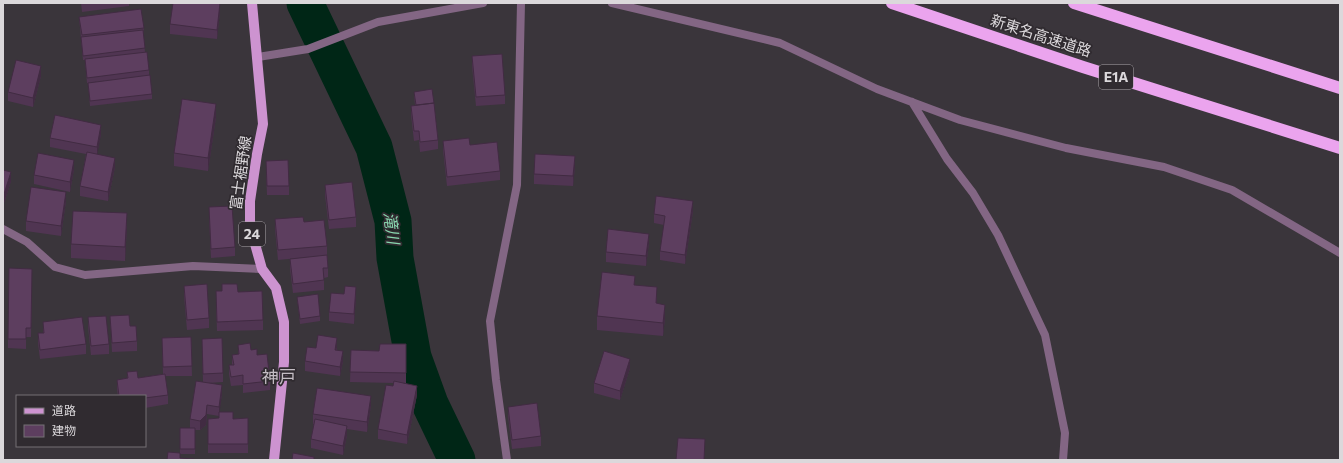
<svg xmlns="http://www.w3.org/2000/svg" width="1343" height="463" font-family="Commissioner,'Noto Sans JP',sans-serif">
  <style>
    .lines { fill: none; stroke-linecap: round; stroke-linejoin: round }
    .river { stroke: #002616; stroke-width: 37 }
    .minor { stroke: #836684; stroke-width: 8 }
    .primary { stroke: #cd93d0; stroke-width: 10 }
    .motorway { stroke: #eba4ee; stroke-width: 12 }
    .wall { fill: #503552 }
    .shaded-wall { fill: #412b42 }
    .building { fill: #5d3e5f; stroke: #412b42 }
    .labels { text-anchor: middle; stroke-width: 3.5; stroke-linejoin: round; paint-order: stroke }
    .shield { fill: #302b30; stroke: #a8a4a8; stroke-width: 1 }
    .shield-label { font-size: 14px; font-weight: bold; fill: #dbd8db }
    .street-label { font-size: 15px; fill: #dbd8db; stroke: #302b30 }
    .water-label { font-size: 16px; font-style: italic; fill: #89d7af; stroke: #302b30 }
    .quarter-label { font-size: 17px; fill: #c4bdc4; stroke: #302b30 }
  </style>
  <rect width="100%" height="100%" fill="#3a353b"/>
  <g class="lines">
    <path class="river" d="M305 3 374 147 393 221 395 258 413 357 430 404 457 460"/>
    <path class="minor" d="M612 3 780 43 877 89 960 120 1066 148 1164 167 1232 190 1340 253
      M258 57 308 49 378 22 483 3
      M912 102 947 159 973 193 998 235 1045 335 1065 433 1063 460
      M3 229 27 242 55 267 85 275 193 266 262 269
      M507 460 496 380 490 321 517 185 521 3"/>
    <path class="primary" d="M252 3 263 124 257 154 250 201V226L262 269 276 288 284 322V362L274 460"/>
    <path class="motorway" d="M892 3 1083 67 1340 148
      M1074 3 1340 88"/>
  </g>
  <path class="wall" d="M81 3H129V6L82 12Z
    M220 11 217 39 170 34V24Z
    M79 17 144 28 143 33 145 52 149 70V75L152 94V99L90 106 88 83 126 78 87 83 85 60H83Z
    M472 56 505 95V104L476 106 472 66Z
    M41 76 33 107 8 101V92Z
    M414 92 434 103V108L438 140V149L420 152 419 140 414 141 411 115V106L415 105 414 96Z
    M216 117 208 171 174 166V153Z
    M101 134 97 154 115 167 108 201 80 196V186L86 154 50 147V138Z
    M443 141 470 145 500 171V180L447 186 443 150Z
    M575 166 573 186 534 184V174Z
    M74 169 70 192 34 184V175Z
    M3 170 11 181 4 203H3Z
    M266 170 289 186V195H267Z
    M325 185 356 217V227L329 229 325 195Z
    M66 201 61 236 26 231V221Z
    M209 207 235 247V256L211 258 209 217Z
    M693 211 685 264 660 260V251L664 225 654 223V214Z
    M275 219 304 222 327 246V255L328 268V277L324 278V290L293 293 290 269V259L320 256 278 260 275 229Z
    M127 226 125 261 71 258V244Z
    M649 243 646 266 606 262V252Z
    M32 278 31 337H26V349L8 348V339Z
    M635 285 657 300V304L665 318 663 336 597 330V316Z
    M184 286 209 318V328L187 330 184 296Z
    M238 292 263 320V330L217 331 216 301Z
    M356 296 354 324 329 321V312Z
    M297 297 320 316V321L300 324Z
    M110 316 130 326 137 341V351L112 352Z
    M88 317 109 344V354L91 355 88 327Z
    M43 322 86 344V354L40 359 38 343V333H43Z
    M191 337 192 376H165L168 395V404L145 408V396H118L117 389V380L127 378V372L138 378 163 374 162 338Z
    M202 339 223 373V382L208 383 222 394 219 412 233 419 248 418V453H208V419L219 418V416L207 414 206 425 200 430H195V454H180V458L167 460 180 453V428H190V419L203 382Z
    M406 344V383H402L417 395 407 444 378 439V429L393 386 394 383 350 382 351 350 379 351Z
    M238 345 251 350 257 355 270 381V390L243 393V385L231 386 229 374V365H232V355L238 354Z
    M337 347V350L343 361 340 376 305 371V361Z
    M630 368 620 400 594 393V383Z
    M371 405 367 432 347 429V435L343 455 311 448V439L314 424H313V414Z
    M508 407 541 436V446L512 449 508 416Z"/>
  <path class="shaded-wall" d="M220 3V11L217 39V30Z
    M41 66V76L33 107V98Z
    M216 104V117L208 171V158Z
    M101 125V134L97 156V147Z
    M575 156V166L573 186V176Z
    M115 158V167L108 201V192Z
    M74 160V169L70 192V182Z
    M11 172V181L4 203V194Z
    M66 192V201L61 236V226Z
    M693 201V211L685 264V255Z
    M127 213V226L125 261V247Z
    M649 234V243L646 266V256Z
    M356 287V296L354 324V314Z
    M657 287V300L656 317V303Z
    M665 305V318L663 336V323Z
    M337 338V347L335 359V350Z
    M343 351V361L340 376V367Z
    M630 359V368L620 400V391Z
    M222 385V394L219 416V407Z
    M417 386V395L407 444V435Z
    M371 396V405L367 432V422Z
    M207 405V414L206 425 200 430V421Z
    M347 426V435L343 455V446Z"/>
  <path class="building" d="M173 3H220L217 30 170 24Z
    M141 9 144 28 82 35 79 17Z
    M143 30 145 48 83 56 81 37Z
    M147 52 149 70 87 78 85 59Z
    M502 54 505 95 476 97 472 56Z
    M16 60 41 66 33 98 8 92Z
    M150 75 152 94 90 101 88 83Z
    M432 89 434 103 416 105 414 92Z
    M182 99 216 104 208 158 174 153Z
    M434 103 438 140 420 142 419 131H414L411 106Z
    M55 115 101 125 97 147 50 138Z
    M469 138 470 145 497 142 500 171 447 177 443 141Z
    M87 152 115 158 108 192 80 186Z
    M38 153 74 160 70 182 34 175Z
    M535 154 575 156 573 176 534 174Z
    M288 160 289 186H267L266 161Z
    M3 170 11 172 4 194 3 193Z
    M352 182 356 217 329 220 325 185Z
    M31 187 66 192 61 226 26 221Z
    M656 196 693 201 685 255 660 251 665 216 654 214Z
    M232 206 235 247 211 249 209 207Z
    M73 211 127 213 125 247 71 244Z
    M303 217 304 222 324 220 327 246 278 250 275 219Z
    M608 229 649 234 646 256 606 252Z
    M327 255 328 268H323L324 280 293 284 290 259Z
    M9 268 32 269 31 328H26V339H8Z
    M602 272 635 276 634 285 657 287 656 303 665 305 663 323 597 316Z
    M207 284 209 318 187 320 184 286Z
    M222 284H237L238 292 262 291 263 320 217 322 216 291H222Z
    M345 286 356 287 354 314 329 312 331 293 344 294Z
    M318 294 320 316 300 319 297 297Z
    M129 315 130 326H136L137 341 112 343 110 316Z
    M106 316 109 344 91 346 88 317Z
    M82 317 86 344 40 350 38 333H44L43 322Z
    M318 335 337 338 335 350 343 351 340 367 305 361 307 347 316 348Z
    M191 337 192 366 163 367 162 338Z
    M222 338 223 373 203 374 202 339Z
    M250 343 251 350 257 349V355L267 354 270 381 243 384V375L231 377 229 365H234L232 355 239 354 238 345Z
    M380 344H406V373L350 372 351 350 379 351Z
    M604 351 630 359 620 391 594 383Z
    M137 371 138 378 165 374 168 395 145 398V396H119L117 380 128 378 127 372Z
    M196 381 222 385 219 407 207 405 206 415 200 421 190 419Z
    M394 381 417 386 407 435 378 429 386 385 393 386Z
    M317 388 371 396 367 422 313 414Z
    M537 403 541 436 512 440 508 407Z
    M219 412H233V419L248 418V444H208V419L219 418Z
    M315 419 347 426 343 446 311 439Z
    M180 428H195V449H180Z
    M678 438 705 439 704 460H676Z
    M168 452 180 453V458L194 459V460H167Z
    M293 453 314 457V460H292Z"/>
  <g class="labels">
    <g class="shield">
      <rect x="1099" y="65" width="34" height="24" rx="3"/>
      <rect x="239" y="222" width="26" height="24" rx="3"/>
    </g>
    <g class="shield-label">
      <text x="1116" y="82">E1A</text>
      <text x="252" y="239">24</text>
    </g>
    <g class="street-label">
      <text transform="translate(1041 36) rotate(18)" y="5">新東名高速道路</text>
      <text transform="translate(241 173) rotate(-82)" y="5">富士裾野線</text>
    </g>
    <g class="water-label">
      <text transform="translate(392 228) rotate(83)" y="6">滝川</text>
    </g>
    <g class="quarter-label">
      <text x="279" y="383">神戸</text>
    </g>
  </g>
  <rect width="1343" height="463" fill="none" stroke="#dbd8db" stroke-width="8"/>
  <rect x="16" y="395" width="130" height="52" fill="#302b30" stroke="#747074"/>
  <rect x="24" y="408" width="20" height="6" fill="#cd93d0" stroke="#747074"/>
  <text x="52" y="415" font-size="12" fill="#dbd8db">道路</text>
  <rect x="24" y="425" width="20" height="12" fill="#5d3e5f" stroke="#747074"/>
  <text x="52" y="435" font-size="12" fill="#dbd8db">建物</text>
</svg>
